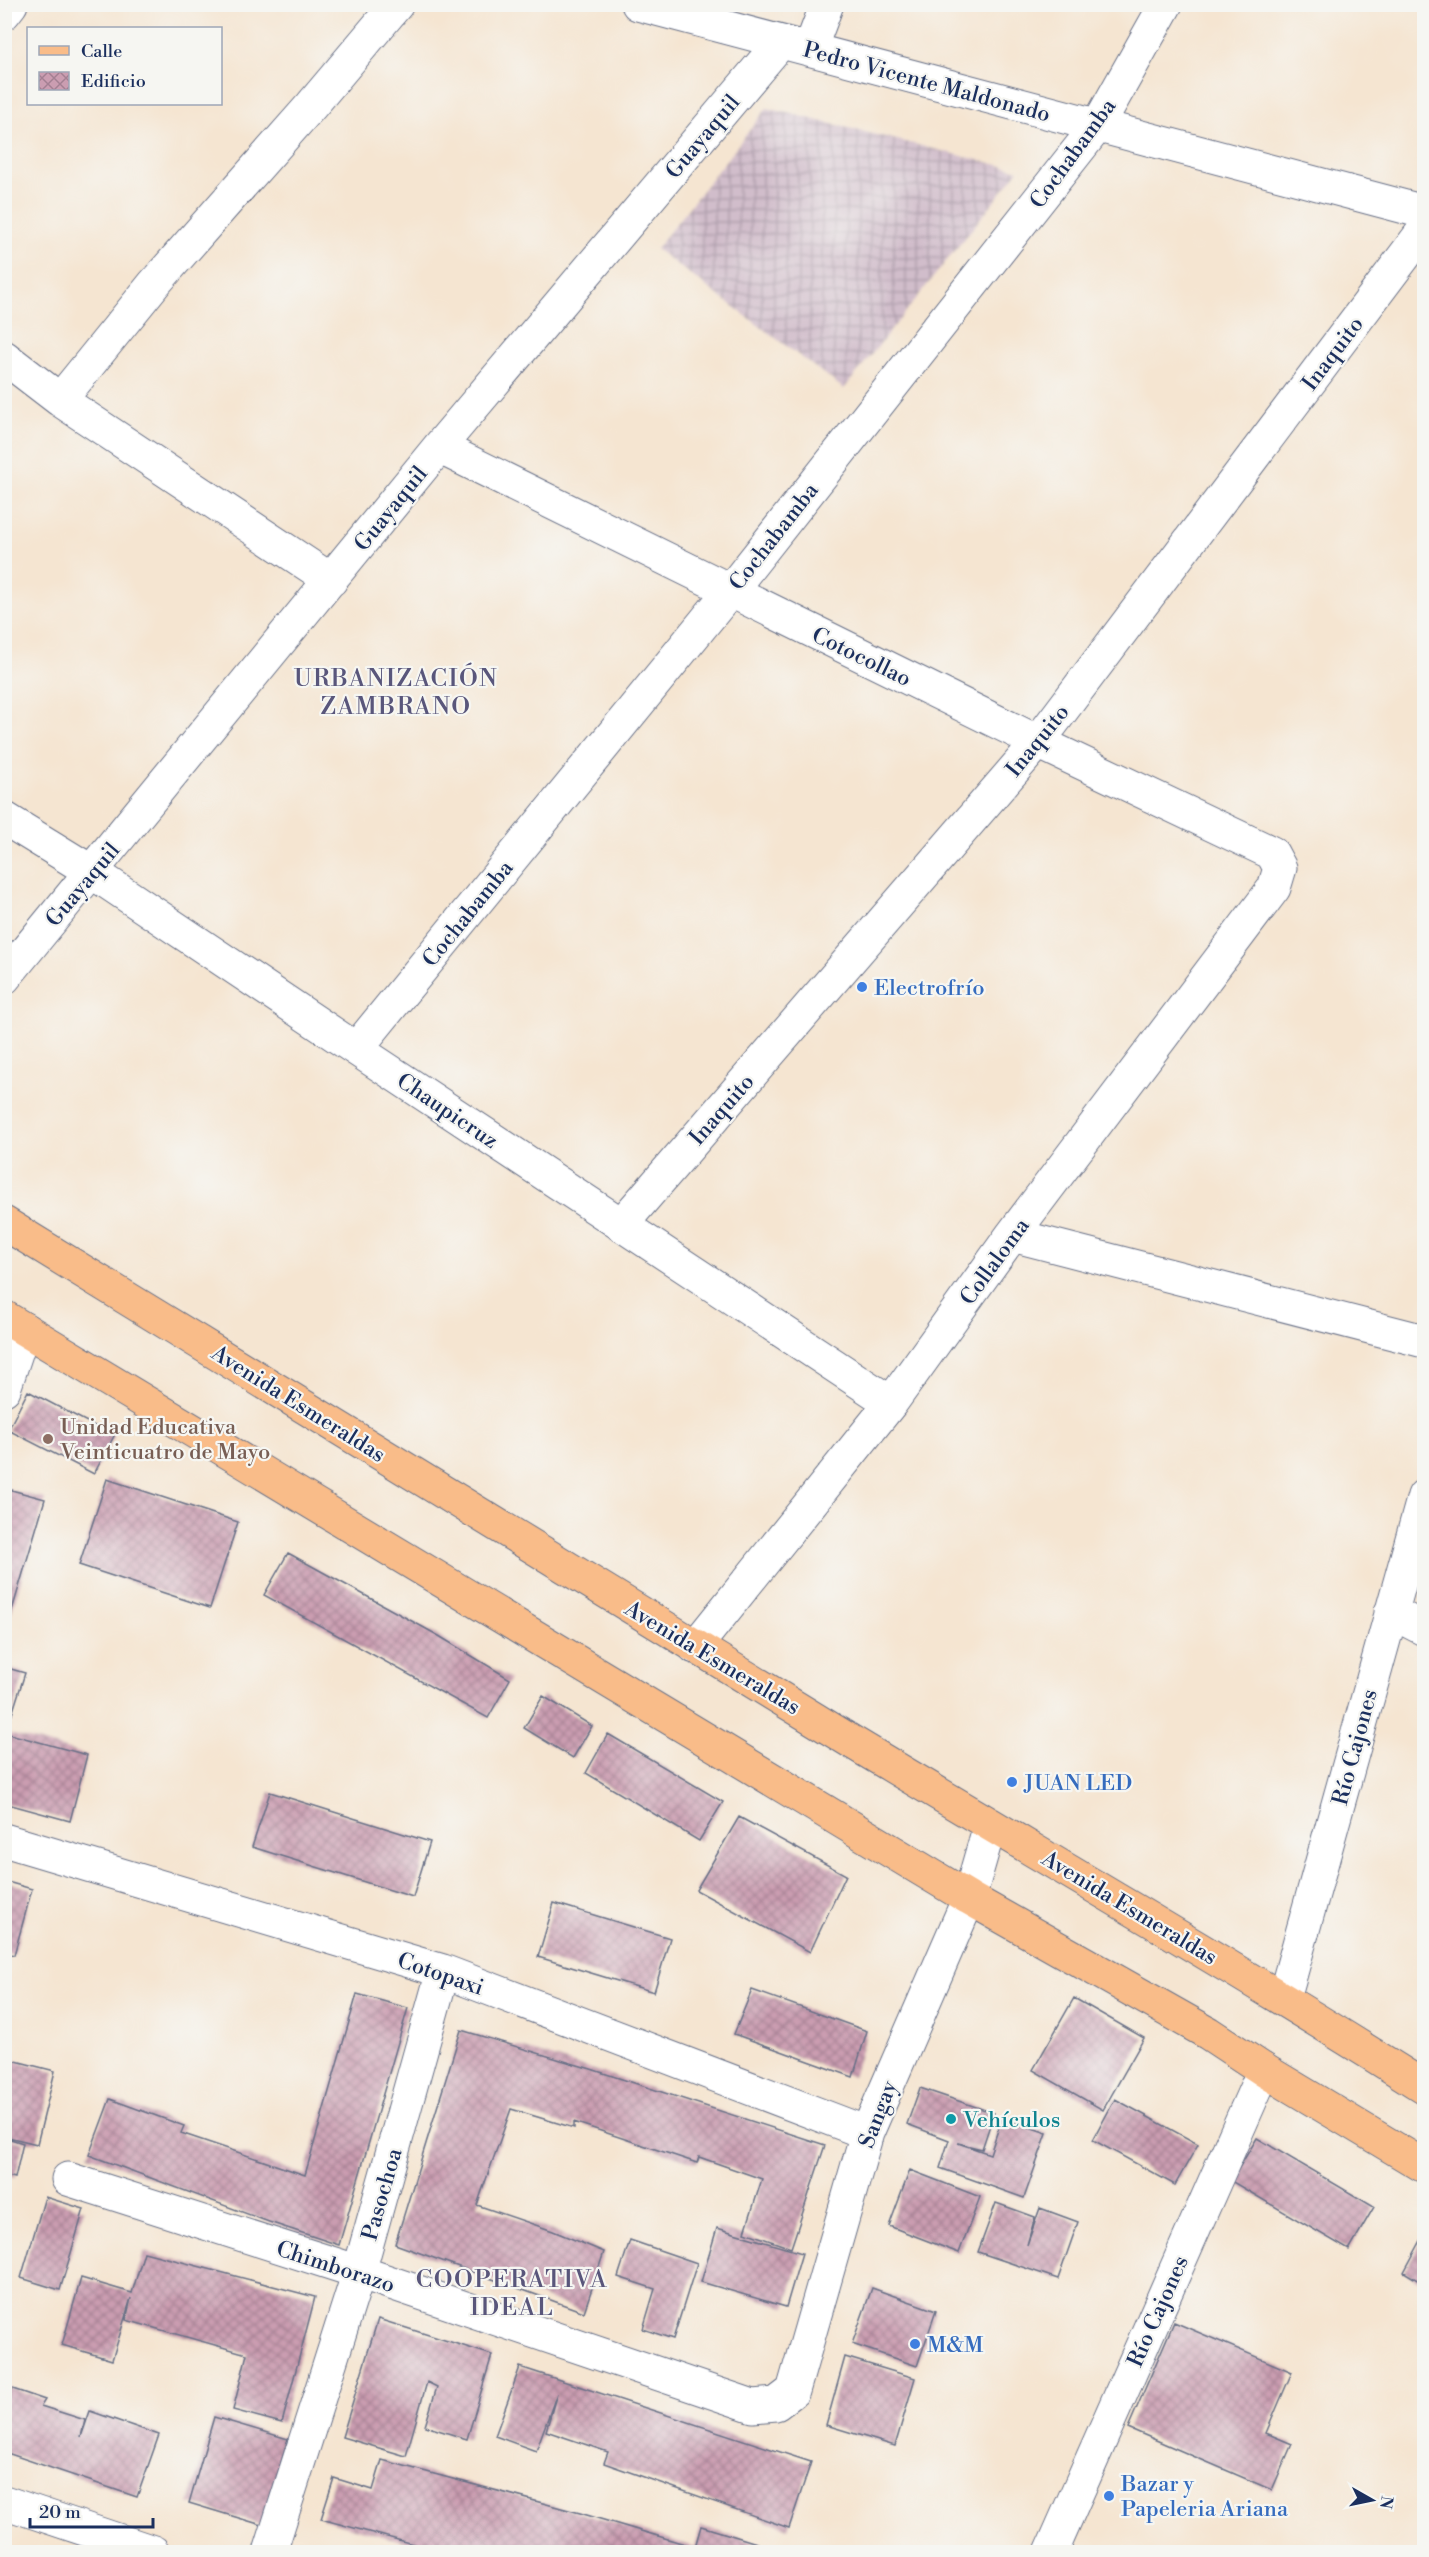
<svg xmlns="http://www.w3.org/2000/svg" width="1429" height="2557" font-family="'Libre Bodoni',serif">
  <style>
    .industrial { fill: url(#industrial-grid) }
    .building { fill: url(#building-cross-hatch) }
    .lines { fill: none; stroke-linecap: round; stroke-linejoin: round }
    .minor-casing { stroke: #676f86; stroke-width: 35 }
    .primary-casing { stroke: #676f86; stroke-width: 35 }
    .minor { stroke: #fff; stroke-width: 33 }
    .primary { stroke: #f9bc89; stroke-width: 33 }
    .shop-dot { fill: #3f7fe0; stroke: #f6f6f2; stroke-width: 2 }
    .education-dot { fill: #8d6e63; stroke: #f6f6f2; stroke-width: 2 }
    .culture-dot { fill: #0f9aa8; stroke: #f6f6f2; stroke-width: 2 }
    .labels { text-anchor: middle; stroke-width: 4.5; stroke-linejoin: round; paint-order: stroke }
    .street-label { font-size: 22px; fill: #1b2f5e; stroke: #f6f6f2 }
    .shop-label { font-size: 22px; fill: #366cbe; stroke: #f6f6f2; text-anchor: start }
    .education-label { font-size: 22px; fill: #785e54; stroke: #f6f6f2; text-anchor: start }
    .culture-label { font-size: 22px; fill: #0d838f; stroke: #f6f6f2; text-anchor: start }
    .neighbourhood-label { font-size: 24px; letter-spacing: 1.5px; fill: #59567b; stroke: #f6f6f2 }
  </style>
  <defs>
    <pattern id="industrial-grid" width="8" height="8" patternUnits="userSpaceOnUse" patternTransform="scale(1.5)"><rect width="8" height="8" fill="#d1bdcb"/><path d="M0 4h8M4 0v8" fill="none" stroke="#a99aa8"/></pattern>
    <pattern id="building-cross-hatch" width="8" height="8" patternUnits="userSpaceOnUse" patternTransform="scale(1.5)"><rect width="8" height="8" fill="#cb9db1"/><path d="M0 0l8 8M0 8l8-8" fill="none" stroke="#a48093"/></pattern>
  </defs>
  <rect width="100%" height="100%" fill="#f6f6f2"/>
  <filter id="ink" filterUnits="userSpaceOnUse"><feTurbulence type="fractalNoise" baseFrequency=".0167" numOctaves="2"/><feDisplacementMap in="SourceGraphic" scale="12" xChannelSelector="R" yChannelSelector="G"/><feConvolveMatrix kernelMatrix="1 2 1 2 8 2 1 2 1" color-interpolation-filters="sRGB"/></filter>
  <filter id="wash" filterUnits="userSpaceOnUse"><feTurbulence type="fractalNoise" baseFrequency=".008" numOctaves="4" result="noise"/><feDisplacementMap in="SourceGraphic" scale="24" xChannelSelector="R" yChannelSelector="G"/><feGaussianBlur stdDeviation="1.35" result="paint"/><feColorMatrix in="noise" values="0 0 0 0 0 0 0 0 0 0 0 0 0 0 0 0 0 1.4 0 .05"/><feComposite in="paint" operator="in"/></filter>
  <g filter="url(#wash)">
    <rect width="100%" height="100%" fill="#f5e5d1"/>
    <path class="industrial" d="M767 108 1019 170 844 389 656 249Z"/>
    <g id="blocks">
      <path class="building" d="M28 1391 114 1436 94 1474 8 1430Z
        M107 1479 238 1522 210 1608 79 1565Z
        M4 1488 45 1499 5 1634H4Z
        M288 1553 439 1636 510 1679 488 1718 264 1595Z
        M4 1667 25 1673 6 1733 87 1755 70 1821 4 1803Z
        M543 1696 592 1726 573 1758 524 1728Z
        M608 1734 723 1802 699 1841 586 1773Z
        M270 1792 430 1842 413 1897 252 1847Z
        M739 1817 846 1875 810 1952 696 1890Z
        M4 1881 32 1889 14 1955 4 1952Z
        M554 1903 670 1938 654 1992 538 1957Z
        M752 1990 867 2031 853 2077 734 2034Z
        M357 1994 408 2008 339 2245 269 2222 89 2155 110 2099 184 2126 181 2133 305 2175Z
        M1074 1998 1144 2038 1103 2110 1033 2070Z
        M461 2030 591 2069 825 2145 791 2248 745 2232 762 2179 699 2157 697 2163 574 2122V2128L511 2109 477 2205 553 2231 604 2252 584 2312 395 2244Z
        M12 2060 55 2071 37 2144 4 2136V2090Z
        M920 2088 994 2113 982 2149 958 2143 990 2154 1002 2118 1047 2133 1024 2198 940 2168 949 2140 907 2124Z
        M1115 2099 1198 2144 1175 2185 1093 2140Z
        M4 2137 23 2143 15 2178 4 2175Z
        M1257 2138 1374 2207 1349 2250 1231 2181Z
        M910 2170 980 2197 959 2253 889 2226Z
        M45 2197 84 2209 60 2290 21 2278Z
        M996 2203 1035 2217 1027 2245 1040 2208 1078 2222 1058 2279 978 2252Z
        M717 2228 802 2253 786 2307 701 2282Z
        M1424 2235V2284L1404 2272Z
        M630 2240 697 2263 673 2339 643 2329 655 2289 618 2277Z
        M144 2252 315 2297 282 2423 233 2410 247 2354 126 2320 131 2298 112 2360 62 2345 81 2278 132 2293Z
        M872 2288 936 2311 917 2366 852 2344Z
        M378 2319 492 2355 467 2439 425 2426 437 2387 427 2382 406 2456 342 2437Z
        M1174 2322 1292 2372 1266 2433 1292 2444 1272 2490 1128 2428Z
        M845 2357 915 2378 895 2446 826 2425Z
        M520 2367 811 2462 789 2528 604 2463 608 2452 546 2431 557 2393 536 2451 495 2436Z
        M4 2386 45 2400 41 2406 85 2420 81 2437 90 2411 159 2435 137 2497 4 2452Z
        M214 2417 288 2439 262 2525 189 2503Z
        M382 2460 580 2513 695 2547 701 2526 770 2547 768 2552H442L321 2519 334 2478 373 2490Z"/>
    </g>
  </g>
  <g filter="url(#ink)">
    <use href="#blocks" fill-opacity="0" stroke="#676f86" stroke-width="1.5"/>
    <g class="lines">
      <defs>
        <path id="minor" d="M638 4 1424 212
          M4 13 11 4
          M810 49 827 4
          M4 357 60 400 331 580
          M60 400 154 284 311 106 397 4
          M439 447 1038 742 1272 853 1280 868 1274 888 1012 1235 891 1403 695 1647
          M4 818 92 872 356 1049 891 1403
          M4 978 439 447 780 43
          M356 1049 730 591 1098 125 1166 4
          M621 1225 1038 742 1424 230
          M1012 1235 1424 1341
          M4 1389 24 1329
          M1391 1612 1424 1629
          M4 1840 443 1971 867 2133
          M1284 1998 1424 1496
          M68 2179 359 2272 753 2406 776 2404 793 2391 867 2133 969 1898 990 1825
          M4 2502 153 2552
          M270 2552 359 2272 443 1971
          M1051 2552 1264 2070"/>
        <path id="primary" d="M4 1223C287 1396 569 1571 852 1742 1043 1857 1236 1968 1424 2087
          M4 1317 969 1898 1208 2033 1264 2070 1424 2166"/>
      </defs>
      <use href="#minor" class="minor-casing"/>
      <use href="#primary" class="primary-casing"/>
      <use href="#minor" class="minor"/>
      <use href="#primary" class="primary"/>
    </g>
  </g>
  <g class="shop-dot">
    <circle cx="862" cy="987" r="6"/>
    <circle cx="1012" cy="1782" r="6"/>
    <circle cx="915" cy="2344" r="6"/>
    <circle cx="1109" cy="2496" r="6"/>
  </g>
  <circle class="education-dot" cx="48" cy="1439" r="6"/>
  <circle class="culture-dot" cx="951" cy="2119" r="6"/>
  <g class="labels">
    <g class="street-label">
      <text transform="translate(927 81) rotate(15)" y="8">Pedro Vicente Maldonado</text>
      <text transform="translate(702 136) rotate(-50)" y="8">Guayaquil</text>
      <text transform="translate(1072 153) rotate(-54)" y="8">Cochabamba</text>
      <text transform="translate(1332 353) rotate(-53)" y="8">Inaquito</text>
      <text transform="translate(390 508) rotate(-51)" y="8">Guayaquil</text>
      <text transform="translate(773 536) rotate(-52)" y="8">Cochabamba</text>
      <text transform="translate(862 656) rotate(26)" y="8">Cotocollao</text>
      <text transform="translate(1037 740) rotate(-51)" y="8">Inaquito</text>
      <text transform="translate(82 884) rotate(-50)" y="8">Guayaquil</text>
      <text transform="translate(467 913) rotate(-51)" y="8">Cochabamba</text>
      <text transform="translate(721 1109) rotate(-49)" y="8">Inaquito</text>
      <text transform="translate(448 1110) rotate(34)" y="8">Chaupicruz</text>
      <text transform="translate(994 1261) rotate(-54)" y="8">Collaloma</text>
      <text transform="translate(299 1403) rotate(32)" y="8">Avenida Esmeraldas</text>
      <text transform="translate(713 1657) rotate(31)" y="8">Avenida Esmeraldas</text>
      <text transform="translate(1354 1747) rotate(-75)" y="8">Río Cajones</text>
      <text transform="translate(1130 1907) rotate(31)" y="8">Avenida Esmeraldas</text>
      <text transform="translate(441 1973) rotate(19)" y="8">Cotopaxi</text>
      <text transform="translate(877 2114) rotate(-69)" y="8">Sangay</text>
      <text transform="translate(381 2194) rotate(-74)" y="8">Pasochoa</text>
      <text transform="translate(336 2266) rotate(18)" y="8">Chimborazo</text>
      <text transform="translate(1157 2311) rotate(-66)" y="8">Río Cajones</text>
    </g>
    <g class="shop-label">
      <text x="874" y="995">Electrofrío</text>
      <text x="1024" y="1790">JUAN LED</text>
      <text x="927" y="2352">M&amp;M</text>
      <text x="1121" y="2491">Bazar y<tspan x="1121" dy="25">Papeleria Ariana</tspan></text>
    </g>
    <g class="education-label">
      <text x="60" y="1434">Unidad Educativa<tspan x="60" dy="25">Veinticuatro de Mayo</tspan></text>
    </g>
    <g class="culture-label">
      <text x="963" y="2127">Vehículos</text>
    </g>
    <g class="neighbourhood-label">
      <text x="396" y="686">URBANIZACIÓN<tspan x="396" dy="28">ZAMBRANO</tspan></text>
      <text x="512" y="2287">COOPERATIVA<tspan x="512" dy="28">IDEAL</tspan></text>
    </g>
  </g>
  <rect width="1429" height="2557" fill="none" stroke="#f6f6f2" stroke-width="24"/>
  <rect x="27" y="27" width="195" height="78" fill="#f6f6f2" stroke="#9ea6b7" stroke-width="1.5"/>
  <rect x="39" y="46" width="30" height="9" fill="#f9bc89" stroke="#9ea6b7" stroke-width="1.5"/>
  <text x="81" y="57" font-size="18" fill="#1b2f5e">Calle</text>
  <rect x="39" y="72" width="30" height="18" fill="url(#building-cross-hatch)" stroke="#9ea6b7" stroke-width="1.5"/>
  <text x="81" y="87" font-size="18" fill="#1b2f5e">Edificio</text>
  <g transform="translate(1372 2500) rotate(99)" stroke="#f6f6f2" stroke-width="4.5" paint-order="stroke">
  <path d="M0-4.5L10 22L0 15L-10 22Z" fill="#1b2f5e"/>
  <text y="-9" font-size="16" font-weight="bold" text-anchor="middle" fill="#1b2f5e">N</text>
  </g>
  <path d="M30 2518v9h123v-9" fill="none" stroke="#1b2f5e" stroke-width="3"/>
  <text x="39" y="2518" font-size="18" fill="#1b2f5e" stroke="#f6f6f2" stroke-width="4.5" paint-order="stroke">20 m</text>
</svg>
